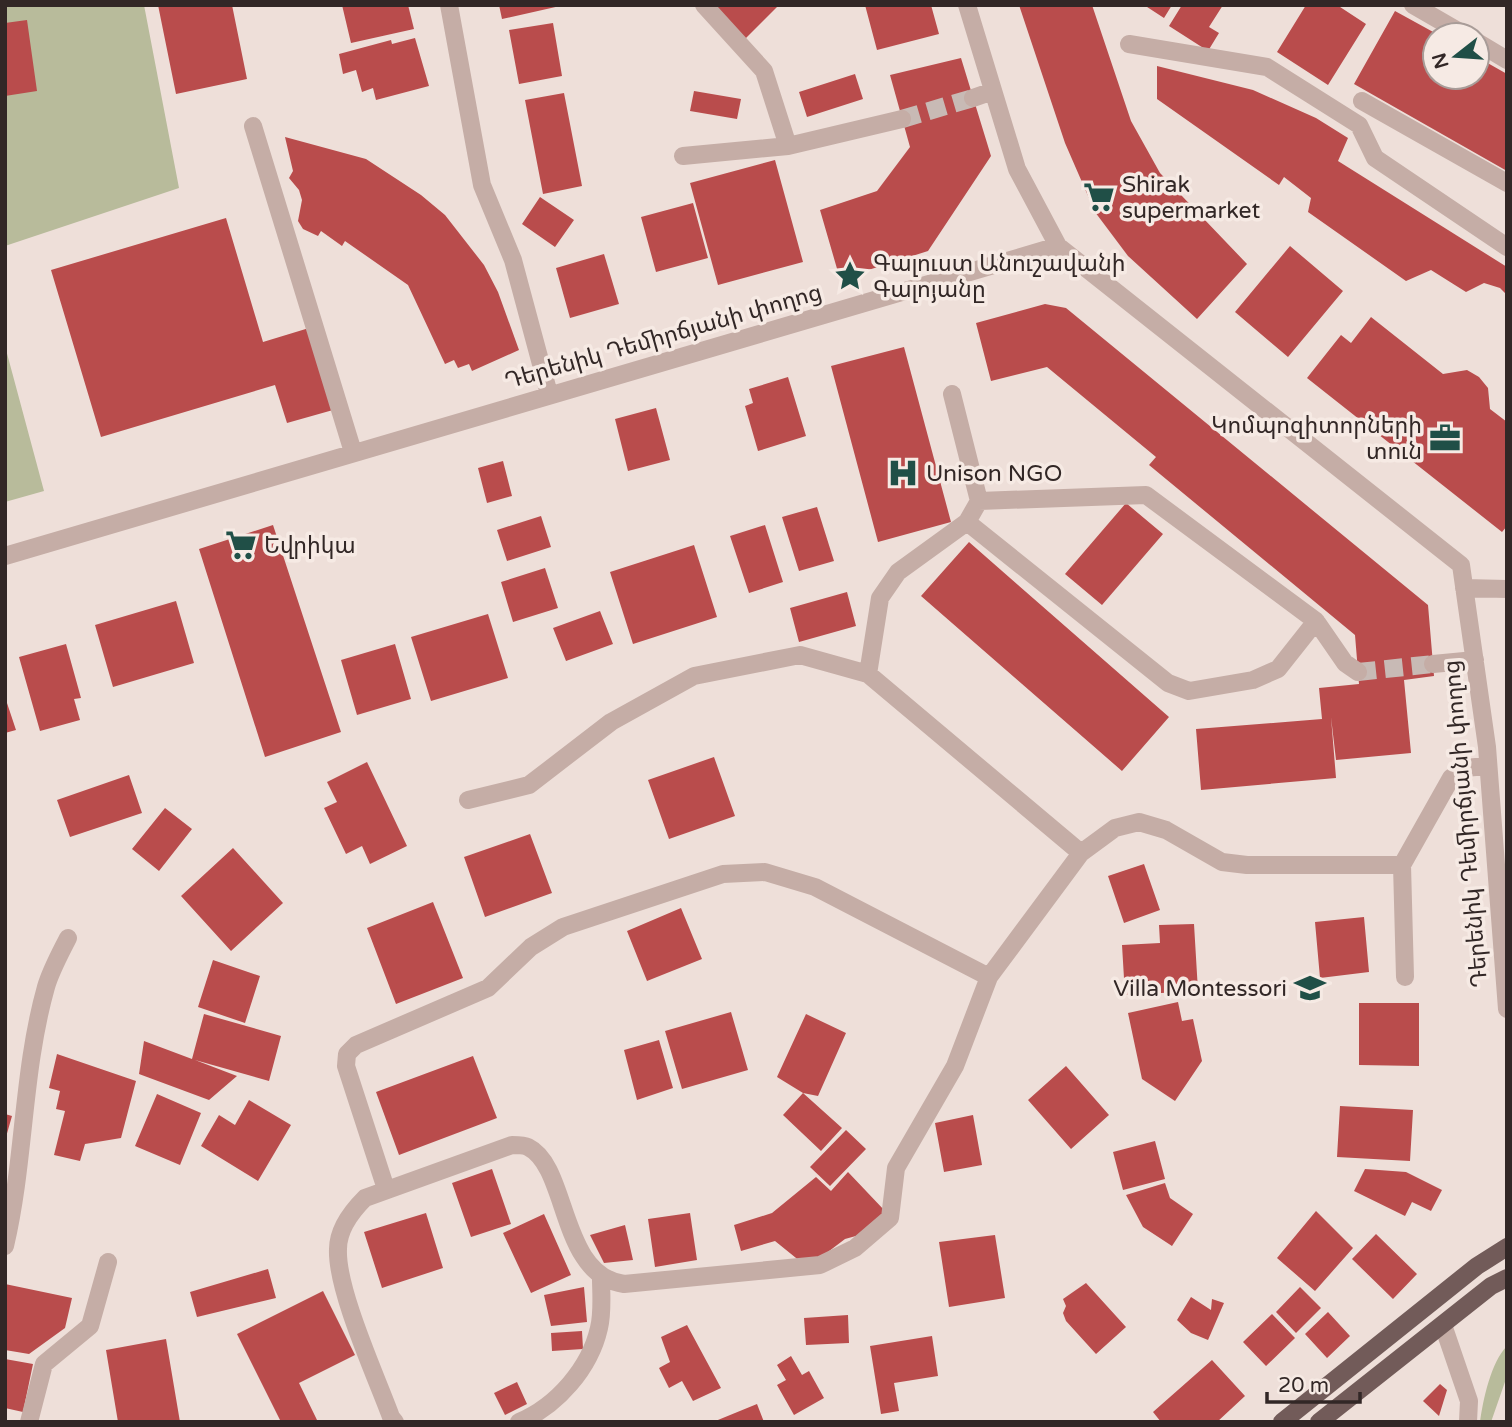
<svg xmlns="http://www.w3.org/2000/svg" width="1512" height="1427" font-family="'Varela Round','Noto Sans Armenian',sans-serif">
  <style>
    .green { fill: #b8bb9b }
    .building { fill: #b94c4c }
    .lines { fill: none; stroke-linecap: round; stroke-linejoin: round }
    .minor-tunnel { stroke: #c8bab5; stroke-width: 18; stroke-dasharray: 18 9; stroke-linecap: butt }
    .minor { stroke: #c5ada6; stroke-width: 18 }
    .major { stroke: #725b59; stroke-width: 18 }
    .labels { text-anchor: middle; stroke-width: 7; stroke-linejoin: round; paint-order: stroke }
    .poi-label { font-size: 23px; fill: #322726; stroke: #f6eae4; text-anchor: start }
    .street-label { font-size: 23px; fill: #322726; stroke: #f6eae4 }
  </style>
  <rect width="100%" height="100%" fill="#eedfd9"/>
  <path class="green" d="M5 5H144L179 188 5 246Z
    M5 346 44 491 5 502Z
    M1507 1346 1506 1379 1491 1422H1480C1483 1400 1491 1362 1507 1346Z"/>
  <path class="building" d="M158 5H232L247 79 176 94Z
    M342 5H408L414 29 351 43Z
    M499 5H560V6L502 19Z
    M712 5H779L745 39Z
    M865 5H931L939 34 877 50Z
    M1019 5H1092L1131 121 1160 173 1247 264 1197 319 1128 256 1095 212 1065 143Z
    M1144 5H1172L1164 18Z
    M1182 5H1223L1209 27 1219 33 1208 51 1169 26Z
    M1306 5H1337L1366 24 1328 85 1277 52Z
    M1395 11 1435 33V77H1477V57L1507 74V171L1354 84Z
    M27 20 37 91 5 96V23Z
    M553 23 562 76 519 84 509 30Z
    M415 38 429 86 376 100 373 88 362 92 356 70 343 74 339 54 391 40 392 44Z
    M961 58 991 156 928 251 840 279 820 210 877 191 910 147 890 75Z
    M1157 66 1253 90 1316 118 1348 138 1338 161 1507 267V295L1500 288 1484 283 1466 292 1431 270 1406 281 1308 212 1311 198 1284 177 1279 185 1157 99Z
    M855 74 863 99 807 117 799 92Z
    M694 91 741 99 737 119 690 111Z
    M564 93 582 186 543 194 525 100Z
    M285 137 366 159 421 195 445 215 484 265 498 292 519 350 472 371 469 364 458 368 454 360 445 364 408 285 345 241 342 246 321 231 318 236 303 229 298 221 302 200 299 190 289 178 293 171Z
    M775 160 803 262 718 285 690 183Z
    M540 197 574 220 555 247 522 224Z
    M693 203 708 258 656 272 641 217Z
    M226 218 263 342 309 328 333 410 287 423 275 385 101 437 51 270Z
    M1290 246 1343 291 1288 357 1235 312Z
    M604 254 619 304 570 318 556 268Z
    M1045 304 1066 308 1428 605 1434 676 1404 680 1411 753 1336 760 1331 717 1336 778 1201 790 1196 729 1322 719 1319 688 1359 684 1355 635 1149 465 1156 457 1047 367 991 381 976 323Z
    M1371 317 1443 374 1467 370 1479 377 1488 388 1490 409 1507 422V526L1502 532 1307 378 1341 335 1351 343Z
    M904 347 951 522 878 542 831 366Z
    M788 377 806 436 758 451 745 406 753 403 749 389Z
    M656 408 670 460 628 471 615 419Z
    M503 461 512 496 487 503 478 468Z
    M1126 503 1163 534 1102 605 1065 574Z
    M817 507 834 561 799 571 782 517Z
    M541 516 551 547 507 561 497 530Z
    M273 525 341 732 265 757 199 549Z
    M765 525 783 582 749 593 730 536Z
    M969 542 1169 717 1122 771 921 596Z
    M694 545 717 617 633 644 610 572Z
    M545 568 558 608 513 622 501 582Z
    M847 592 856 626 799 642 790 608Z
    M176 601 194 663 113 687 95 625Z
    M600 611 613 644 566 661 553 628Z
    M488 614 508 678 431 701 411 637Z
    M66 644 81 698 74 699 80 720 40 731 19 657Z
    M395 644 411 699 357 715 341 660Z
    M5 697 16 730 5 733Z
    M714 757 735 816 669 839 648 780Z
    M367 762 407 846 370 864 362 846 346 854 324 808 337 802 327 782Z
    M129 775 142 813 70 837 57 800Z
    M165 808 192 829 159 871 132 849Z
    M530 834 552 893 485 917 464 857Z
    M233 848 283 903 231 951 181 896Z
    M1144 864 1160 910 1124 923 1108 876Z
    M433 902 463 978 396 1004 367 928Z
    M681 908 702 959 647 981 627 931Z
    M1364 917 1369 972 1320 978 1315 922Z
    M1194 924 1198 991 1125 995 1122 945 1160 943 1159 925Z
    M213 960 260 976 245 1023 198 1007Z
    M1178 1002 1182 1021 1193 1019 1202 1061 1175 1101 1142 1079 1128 1013Z
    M1359 1003H1419V1066L1359 1065Z
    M731 1012 748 1070 682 1089 665 1031Z
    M204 1014 281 1036 269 1081 195 1060 237 1076 209 1100 139 1074 144 1041 192 1059Z
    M806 1014 846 1033 818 1096 803 1093 842 1128 821 1151 783 1115 803 1093 777 1077Z
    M659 1040 673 1088 637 1100 624 1050Z
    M57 1054 136 1081 121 1138 85 1144 80 1161 54 1155 65 1111 56 1109 60 1091 49 1088Z
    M473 1056 497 1118 399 1155 376 1092Z
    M1066 1066 1109 1115 1071 1149 1028 1100Z
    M157 1094 201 1113 180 1165 135 1146Z
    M249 1100 291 1125 258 1181 201 1146 219 1115 235 1125Z
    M1340 1106 1413 1110 1410 1161 1337 1157Z
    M5 1114 12 1116 6 1137H5Z
    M973 1115 982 1165 944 1172 935 1123Z
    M846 1130 866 1149 830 1186 810 1167Z
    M1155 1141 1165 1179 1123 1190 1113 1152Z
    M492 1169 511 1224 471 1237 452 1183Z
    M1365 1169 1406 1172 1442 1190 1431 1211 1412 1202 1405 1216 1354 1191Z
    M848 1172 885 1211 863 1234 845 1239 816 1261 801 1262 775 1241 741 1251 734 1225 772 1213 816 1177 831 1191Z
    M1165 1183 1170 1198 1193 1214 1172 1246 1143 1227 1126 1195Z
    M1316 1211 1353 1248 1315 1291 1277 1258Z
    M426 1213 443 1268 382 1288 364 1232Z
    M690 1213 697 1260 655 1267 648 1219Z
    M544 1214 571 1275 531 1293 503 1233Z
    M625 1225 633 1260 604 1263 590 1235Z
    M1376 1234 1417 1274 1393 1299 1352 1259Z
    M995 1235 1005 1298 949 1307 939 1242Z
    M268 1269 276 1298 197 1317 190 1292Z
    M1086 1283 1126 1327 1096 1354 1066 1321 1063 1313 1066 1306 1063 1299Z
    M5 1284 72 1298 65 1328 29 1354 5 1350Z
    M584 1287 587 1322 551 1326 544 1295Z
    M1300 1287 1321 1308 1296 1333 1276 1312Z
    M323 1291 355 1355 299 1383 317 1420 281 1422 237 1334Z
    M1191 1297 1211 1310 1212 1299 1224 1303 1208 1340 1191 1333 1177 1320Z
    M1328 1312 1350 1336 1327 1358 1305 1334Z
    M1272 1314 1295 1338 1266 1366 1243 1342Z
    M848 1315 849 1343 806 1345 804 1318Z
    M687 1325 721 1388 693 1401 682 1381 669 1388 659 1368 670 1362 661 1337Z
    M582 1331 583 1349 552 1351 551 1333Z
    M932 1336 938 1376 894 1383 899 1411 881 1414 870 1346Z
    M166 1339 180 1422H118L106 1350Z
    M791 1356 802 1375 809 1371 824 1398 794 1415 777 1385 786 1380 777 1365Z
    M5 1359 33 1364 23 1412 5 1408Z
    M1212 1360 1245 1396 1217 1422H1161L1153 1412Z
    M517 1382 527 1404 505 1415 494 1393Z
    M1440 1384 1447 1390 1439 1416 1423 1401Z
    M757 1404 764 1422H713Z"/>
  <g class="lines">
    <path class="minor-tunnel" d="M902 119 973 98
      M1358 672 1433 664"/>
    <path class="minor" d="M449 5 482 185 513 260 549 394
      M967 5 1017 169 1058 246 1461 565 1487 747 1507 1009
      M1413 5 1465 35
      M1477 42 1507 60
      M1129 44 1267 67 1359 125 1375 158 1507 247
      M973 98 993 91
      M1362 101 1507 183
      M253 126 353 452
      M788 146 902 119
      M683 156 788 146 764 71 704 5
      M952 394 979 501 967 522
      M5 556 1058 246
      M1464 588 1507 589
      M1316 621 1345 663 1358 672
      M1433 664 1475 660
      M868 674 880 598 898 572 967 522 1168 683 1189 691 1253 680 1278 669 1316 621 1146 495 979 501
      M468 800 529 785 611 722 694 676 800 655 868 674 1081 853
      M1405 977 1402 865 1451 778 1464 768 1488 766
      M386 1189 346 1066 347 1054 356 1045 488 988 531 947 563 927 723 874 765 872 815 887 989 977
      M5 1246C25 1161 22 1072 46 987 51 970 60 954 68 938
      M1443 1325 1469 1401 1468 1422
      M29 1422 44 1364 90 1326 108 1262
      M395 1422 391 1417C376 1376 336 1289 338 1249 338 1229 352 1211 365 1198L512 1145C517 1145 524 1145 528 1147 569 1167 559 1275 624 1284L820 1265 855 1248 890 1218 896 1168 955 1066 989 977 1081 853 1115 828 1139 822 1166 830 1222 862 1247 865H1402
      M519 1422C557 1406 590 1368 599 1328 603 1312 601 1293 601 1278"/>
    <path class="major" d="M1282 1422 1477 1266 1507 1247
      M1319 1422 1491 1286 1507 1278"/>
  </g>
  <defs>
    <symbol id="supermarket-bare" viewBox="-9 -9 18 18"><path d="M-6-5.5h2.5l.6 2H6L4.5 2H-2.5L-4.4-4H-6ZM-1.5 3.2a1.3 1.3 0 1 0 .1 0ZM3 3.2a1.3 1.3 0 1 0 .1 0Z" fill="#204f47" stroke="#f6eae4" stroke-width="2.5" paint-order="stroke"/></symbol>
    <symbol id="sight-bare" viewBox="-9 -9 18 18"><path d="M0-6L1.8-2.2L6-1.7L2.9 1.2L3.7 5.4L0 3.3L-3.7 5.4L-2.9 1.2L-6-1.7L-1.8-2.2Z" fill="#204f47" stroke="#f6eae4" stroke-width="2.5" paint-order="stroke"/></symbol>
    <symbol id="office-bare" viewBox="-9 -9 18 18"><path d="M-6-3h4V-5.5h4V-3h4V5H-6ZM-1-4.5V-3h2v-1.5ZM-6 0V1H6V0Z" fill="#204f47" stroke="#f6eae4" stroke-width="2.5" paint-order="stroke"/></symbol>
    <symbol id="hospital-bare" viewBox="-9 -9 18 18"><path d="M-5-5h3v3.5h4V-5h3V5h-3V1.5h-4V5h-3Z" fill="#204f47" stroke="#f6eae4" stroke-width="2.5" paint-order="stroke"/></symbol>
    <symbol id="school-bare" viewBox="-9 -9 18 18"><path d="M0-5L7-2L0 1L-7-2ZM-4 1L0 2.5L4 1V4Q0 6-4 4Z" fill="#204f47" stroke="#f6eae4" stroke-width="2.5" paint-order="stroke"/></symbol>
  </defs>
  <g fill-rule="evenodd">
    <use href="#supermarket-bare" x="1077" y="175" width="44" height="44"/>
    <use href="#sight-bare" x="828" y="254" width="44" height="44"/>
    <use href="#office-bare" x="1423" y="416" width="44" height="44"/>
    <use href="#hospital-bare" x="881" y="451" width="44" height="44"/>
    <use href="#supermarket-bare" x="219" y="523" width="44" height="44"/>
    <use href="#school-bare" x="1288" y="966" width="44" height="44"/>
  </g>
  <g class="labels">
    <g class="poi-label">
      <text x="1122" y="192">Shirak<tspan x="1122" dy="26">supermarket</tspan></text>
      <text x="873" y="271">Գալուստ Անուշավանի<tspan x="873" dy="26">Գալոյանը</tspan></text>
      <text x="1422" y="433" text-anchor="end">Կոմպոզիտորների<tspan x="1422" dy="26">տուն</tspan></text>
      <text x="926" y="481">Unison NGO</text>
      <text x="264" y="553">Եվրիկա</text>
      <text x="1287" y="996" text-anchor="end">Villa Montessori</text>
    </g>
    <g class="street-label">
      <text transform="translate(663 336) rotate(-16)" y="8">Դերենիկ Դեմիրճյանի փողոց</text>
      <text transform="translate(1465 824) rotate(-95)" y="8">Դերենիկ Դեմիրճյանի փողոց</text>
    </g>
  </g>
  <rect width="1512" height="1427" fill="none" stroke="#322726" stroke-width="14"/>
  <g transform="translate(1456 56) rotate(253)"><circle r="33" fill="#f6eae4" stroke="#a89c98" stroke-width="2"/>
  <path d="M0-5L12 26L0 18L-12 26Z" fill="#204f47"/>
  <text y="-10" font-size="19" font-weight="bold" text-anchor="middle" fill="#322726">N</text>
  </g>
  <path d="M1267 1392v10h93v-10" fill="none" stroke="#322726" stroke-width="3.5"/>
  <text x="1278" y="1392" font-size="21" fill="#322726" stroke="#f6eae4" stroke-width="5" paint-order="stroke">20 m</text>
</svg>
